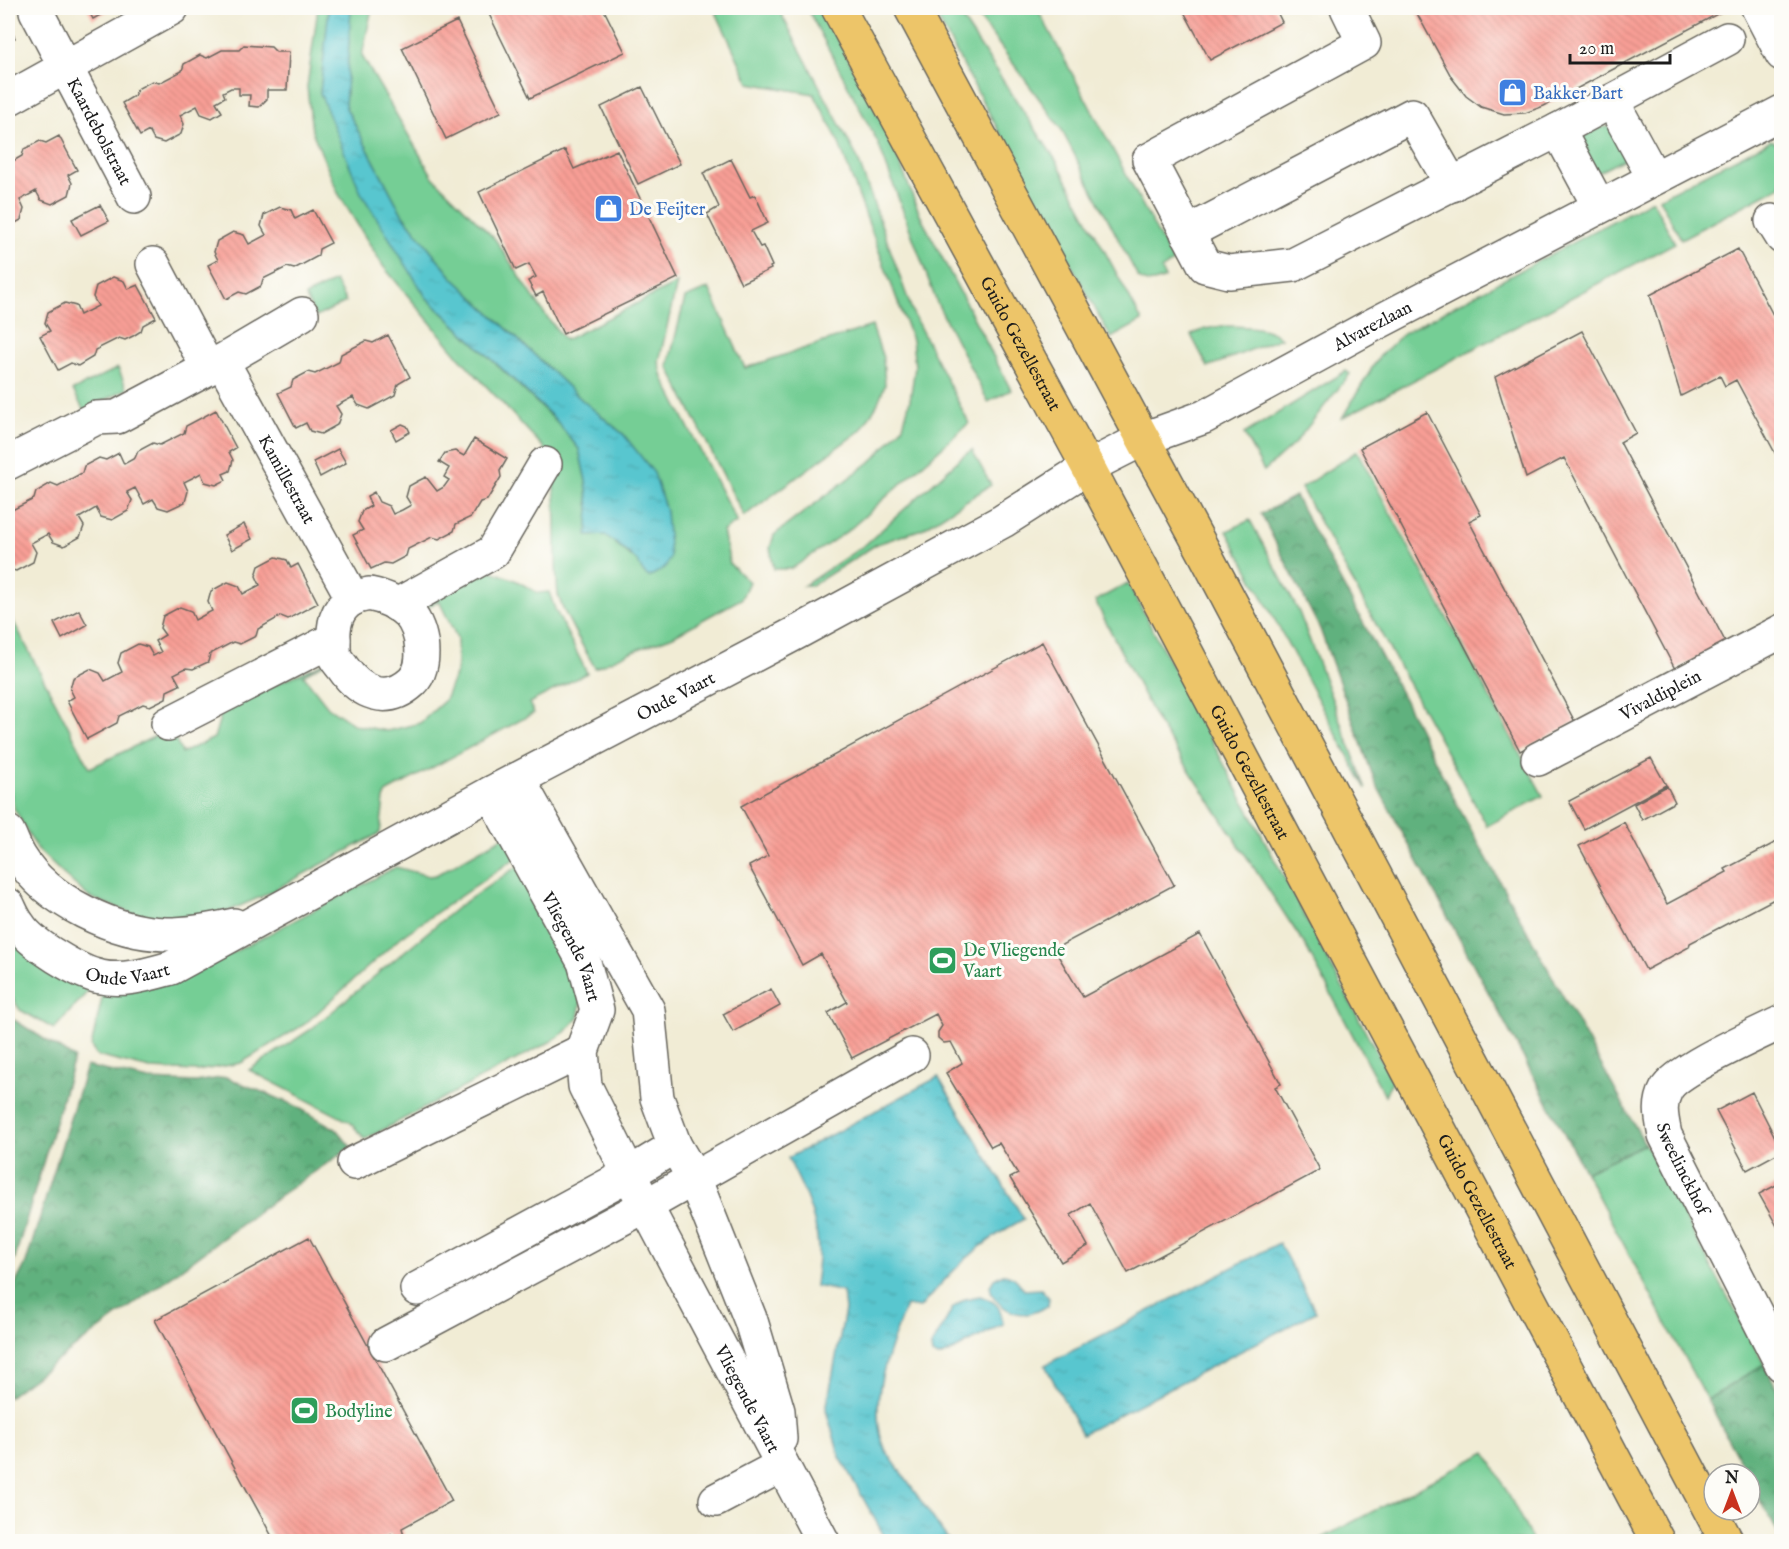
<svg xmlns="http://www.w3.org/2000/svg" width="1789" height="1549" font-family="'IM FELL English',serif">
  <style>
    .green { fill: #75ce95; stroke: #487558; stroke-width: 1.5 }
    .forest { fill: url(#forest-crowns); stroke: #3e664d; stroke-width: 1.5 }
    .water { fill: url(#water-ripples); stroke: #3a7176; stroke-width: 1.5 }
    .building { fill: url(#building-back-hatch) }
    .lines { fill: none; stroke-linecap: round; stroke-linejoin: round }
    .minor-casing { stroke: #67655d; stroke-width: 36 }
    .major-casing { stroke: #67655d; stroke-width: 36 }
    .minor { stroke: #fff; stroke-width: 33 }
    .major { stroke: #edc569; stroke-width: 33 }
    .labels { text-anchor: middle; stroke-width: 6; stroke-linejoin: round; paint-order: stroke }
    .shop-label { font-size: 18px; fill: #366cbe; stroke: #fdfcf7; text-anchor: start }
    .street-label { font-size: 18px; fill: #1c1c1c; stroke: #fdfcf7 }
    .leisure-label { font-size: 18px; fill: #27864d; stroke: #fdfcf7; text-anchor: start }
  </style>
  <defs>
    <pattern id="forest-crowns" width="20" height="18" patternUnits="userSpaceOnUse" patternTransform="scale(1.5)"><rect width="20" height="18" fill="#60b17e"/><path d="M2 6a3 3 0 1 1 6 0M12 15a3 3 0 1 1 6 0" fill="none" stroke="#4e8f66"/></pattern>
    <pattern id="water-ripples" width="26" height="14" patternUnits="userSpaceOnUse" patternTransform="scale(1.5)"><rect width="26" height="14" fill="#59c6cf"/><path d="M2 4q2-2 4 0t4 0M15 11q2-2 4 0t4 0" fill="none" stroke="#4daab1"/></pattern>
    <pattern id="building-back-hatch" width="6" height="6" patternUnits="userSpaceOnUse" patternTransform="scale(1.5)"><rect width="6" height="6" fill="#f89e95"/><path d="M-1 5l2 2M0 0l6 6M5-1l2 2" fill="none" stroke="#d48880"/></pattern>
  </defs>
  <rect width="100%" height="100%" fill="#fdfcf7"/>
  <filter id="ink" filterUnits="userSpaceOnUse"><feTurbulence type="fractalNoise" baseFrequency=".0167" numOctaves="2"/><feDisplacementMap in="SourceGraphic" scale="12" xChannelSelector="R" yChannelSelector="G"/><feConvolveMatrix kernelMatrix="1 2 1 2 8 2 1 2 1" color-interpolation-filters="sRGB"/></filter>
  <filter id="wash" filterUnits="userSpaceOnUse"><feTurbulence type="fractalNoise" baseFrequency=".008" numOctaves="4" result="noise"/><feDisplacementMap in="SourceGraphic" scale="24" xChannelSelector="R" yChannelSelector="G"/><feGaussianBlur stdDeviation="1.35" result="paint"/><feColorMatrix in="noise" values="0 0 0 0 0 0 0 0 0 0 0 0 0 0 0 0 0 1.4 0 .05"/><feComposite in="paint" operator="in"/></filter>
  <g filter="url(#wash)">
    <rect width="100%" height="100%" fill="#f1ecd5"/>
    <path class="green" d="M318 8H329L320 93 426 297 557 422 579 449 586 481 589 509 588 536 605 535 638 562 643 572 624 435 582 400 452 277 402 214 345 106 351 8H372L362 56 433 177 495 239 544 313 565 340 677 283 659 362 663 378 737 522 723 531 730 564 749 582 741 599 673 636 628 653 595 668C586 651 561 611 558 594 552 545 563 495 544 448L460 358 383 266 338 193 312 131 307 87Z
      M714 8H778L857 157 914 316 969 423 849 530 791 569H774L770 548 774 535 875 458 903 426 910 400 915 367 912 340 837 138 814 94 749 83Z
      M807 8H821L889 135 920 215 1011 390 988 402 937 303 878 143Z
      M932 8H955L1057 162 1142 321 1111 338Z
      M974 8H1037L1173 262 1161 270 1165 278C1154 283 1147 285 1138 277L1060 127 981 20Z
      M1601 127H1609L1632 155 1595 174 1581 141 1583 136Z
      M1771 140 1781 145V186L1681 239 1659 198Z
      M1652 200 1675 243 1342 418 1378 358 1404 333Z
      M335 281 346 302 316 317 305 296Z
      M709 288 745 368 872 326 883 358 885 385 877 405 861 430 744 516 668 366 685 298Z
      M1222 326C1241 327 1266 325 1281 338L1208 367 1191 335 1205 329Z
      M118 368 127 389 84 411 73 390Z
      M1346 371 1350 374 1295 443 1264 471 1244 434Z
      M972 450 991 485 922 529 877 544 811 586H803L866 544 963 456Z
      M1357 451 1543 796 1487 826 1301 488Z
      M1250 520 1299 612 1366 789 1227 531Z
      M484 568 515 580 538 593 549 592 555 609 587 673 529 703 534 713 387 792 384 799 380 833 263 896 219 915 164 921 134 914 89 897 62 873 37 849 14 808 8 784V611L90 768 170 729 182 753 214 738 223 707 326 662 303 675 328 707 355 725 387 731 420 723 445 700 457 670V638L439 601 411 615Z
      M1128 583 1392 1081 1385 1096 1305 945 1157 721 1095 601Z
      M505 836 517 857 401 937 305 1024 241 1063 197 1071 150 1069 97 1056 91 1047 104 989 177 982 396 867 429 876 436 875Z
      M521 864 571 956 581 1002 578 1018 565 1032 550 1042 365 1139 350 1122 249 1070 310 1030 459 906Z
      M8 927 90 989 54 1029 20 1010 8 992Z
      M1645 1144 1764 1364 1707 1400 1585 1172Z
      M1486 1452 1533 1541H1324L1322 1538Z"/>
    <path class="forest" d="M1295 496 1403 697 1459 808 1645 1144 1585 1172 1375 782 1320 629 1261 514Z
      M8 1016 74 1058 15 1258 8 1269Z
      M86 1066 149 1080 196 1082 226 1077 294 1105 336 1129 351 1147 285 1192 8 1397V1298L26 1263Z
      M1764 1364 1781 1396V1539L1750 1480V1474H1747L1707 1400Z"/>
    <path class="water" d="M329 8H351L345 106 402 214 452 277 582 400 624 435 654 473 666 511 670 557 665 568 649 577 643 572 638 562 626 551 605 535 587 536 589 509 586 481 579 449 555 419 426 297 361 193 320 93Z
      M938 1077 1024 1219C979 1242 952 1270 920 1308L906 1306C889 1350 865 1405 886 1451L949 1541H887L840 1457 826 1410 845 1310 843 1292 815 1286C816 1274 819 1261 818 1248 817 1216 802 1186 788 1158Z
      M1279 1243 1316 1312 1082 1434 1045 1365Z
      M1003 1274C1014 1275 1018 1281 1024 1290L1041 1289 1049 1298 1048 1306C1041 1309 1033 1314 1025 1314 1009 1314 992 1302 990 1286L994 1279Z
      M980 1296C997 1302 1001 1306 1003 1324L947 1354 938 1357 932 1354 931 1347 953 1308 965 1299Z"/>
    <g id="blocks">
      <path class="building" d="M87 8H113L93 19Z
        M486 8H603L625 52 530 98Z
        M1182 8H1275L1282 22 1210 60Z
        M1414 8H1724L1725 10 1544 106 1525 113 1504 114 1481 107 1466 96 1452 78Z
        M457 21 501 112 446 139 402 48Z
        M8 23 15 38 8 42Z
        M244 45 271 47 276 52H289L287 90H267V99L259 107 249 106 250 95H239V88H231L223 92 225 97 216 102 222 112 212 118 201 114 197 106 180 115 184 124 181 134 164 143 154 140 149 131 140 136 122 103 134 96 137 89 152 81 159 83 182 71 184 64 200 55 207 58 222 50H239Z
        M642 87 680 164 638 184 601 107Z
        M59 136 77 170 68 175 72 183 69 195 52 204 41 200 36 191 20 200 24 209 21 220 8 227V164L22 156 24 149 40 141 46 143Z
        M565 150 574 169 617 150 678 278 563 334 543 292 536 296 528 281 536 277 529 264 516 270 479 192Z
        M731 159 750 197 755 195 768 223 751 231 760 247 763 246 772 266 770 267 771 269 741 283 707 214 719 207 703 173Z
        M100 205 109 221 81 235 72 219Z
        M280 207 291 210 295 219 313 210 331 243 319 249 318 256 294 269 287 267 263 279 261 286 246 294 239 292 226 299 208 265 218 260 214 252 217 241 233 232 244 235 249 244 266 235 261 226 264 215Z
        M1738 249 1782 332V466L1736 380 1725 386 1720 376 1681 396 1650 295Z
        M113 277 124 281 128 289 138 285 156 318 143 325 141 331 133 336 125 340 119 338 95 350 93 357 78 366 71 363 58 370 40 336 50 331 45 323 48 312 65 303 76 306 80 315 98 306 93 297 96 286Z
        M1582 331 1636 433 1620 442 1726 643 1675 669 1564 458 1526 478 1495 377Z
        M388 335 410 377 398 384 395 395 369 409 358 405 353 397 336 406 341 414 337 425 321 434 310 431 306 423 296 428 278 393 291 387 293 380 308 372 315 374 339 362 341 354 366 341 373 343Z
        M216 410 236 448 229 452 233 460 230 471 223 474 226 480 216 485 205 482 201 473 192 478 184 482 188 491 185 502 168 510 158 507 153 499 144 504 135 488 127 492 132 500 128 511 112 520 101 517 96 508 79 518 84 526 80 537 64 546 53 542 48 534 31 543 36 552 33 562 16 571 8 569V511H10L34 499 36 492 51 483 58 486 82 473 84 466 99 458 106 460 119 453 124 464 135 458 138 451 153 443 160 445 184 433 186 426Z
        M1427 412 1481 515 1469 521 1575 722 1520 751 1360 448Z
        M402 424 407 426 410 432 396 440 391 430Z
        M474 439 507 459 500 471 501 477 487 500 480 502 471 517 456 524 454 531 439 539 432 537 408 549 406 556 391 564 384 563 371 569 353 535 363 530 358 522 362 511 371 506 367 496 374 492 379 502 389 506 393 514 402 510 411 505 406 497 409 486 418 481 426 477 437 491 444 487 449 480 444 477 449 468 439 462 445 453 455 451 464 456Z
        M338 449 346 463 320 477 313 462Z
        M244 524 252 539 232 550 224 535Z
        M276 557 287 560 291 568 298 564 318 603 288 619 281 616 258 629 256 636 240 644 233 642 210 654 208 662 193 669 186 668 174 674 180 685 167 691 166 698 150 706 143 704 119 716 117 723 87 739 67 701 74 697 70 689 73 678 90 669 100 673 105 681 122 672 118 663 121 653 138 644 148 647 153 656 161 652 155 641 165 635 160 628 163 616 180 607 191 611 195 620 204 615 212 611 208 602 211 591 228 582 239 586 243 594 260 585 256 576 259 566Z
        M79 610 87 625 62 639 54 623Z
        M1042 642 1174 885 1054 949 1083 997 1200 934 1281 1084 1275 1087 1320 1170 1128 1273 1090 1203 1071 1215 1088 1246 1061 1262 1010 1178 1018 1174 999 1143 991 1147 946 1073 962 1063 951 1042 944 1043 938 1038V1032L942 1026 936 1014 852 1058 828 1013 847 1002 821 954 802 965 749 866 768 856 741 806Z
        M1651 758 1666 785 1584 829 1569 801Z
        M1667 786 1675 802 1642 820 1634 804Z
        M1624 822 1667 904 1727 872 1725 869 1782 839V895L1690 943 1689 947 1646 970 1579 846Z
        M771 989 780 1006 733 1032 723 1014Z
        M1752 1092 1782 1151 1747 1170 1716 1111Z
        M1782 1182V1235L1759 1194Z
        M309 1237 452 1501 402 1528 406 1542H392L391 1534 378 1542H275L155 1320Z"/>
    </g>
  </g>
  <g filter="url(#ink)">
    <use href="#blocks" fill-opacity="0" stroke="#67655d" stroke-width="1.5"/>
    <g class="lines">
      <defs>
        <g id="minor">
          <path d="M1347 8 1364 43 1149 160 1205 266 1229 272 1293 265 1558 130 1727 39"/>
          <path d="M1758 8 1782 54"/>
          <path id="s1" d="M36 11 134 197"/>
          <path d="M8 99 172 8"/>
          <path d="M1612 101 1654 178"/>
          <path d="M1558 130 1599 206"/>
          <path d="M1772 221 1782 237"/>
          <path d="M1187 233 1412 115 1452 185"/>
          <path d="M153 264 208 368"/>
          <path id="s2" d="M222 361 353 599"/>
          <path d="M8 463 96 418 117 417 222 361 302 314"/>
          <path d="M369 594C384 597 398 602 409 614 423 629 428 667 412 682 387 705 360 693 343 668 341 665 337 661 335 657 334 653 334 648 334 643 333 626 335 610 352 599 356 596 363 596 369 594Z"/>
          <path d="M397 605 493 552 545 464"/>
          <path d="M168 724 334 639"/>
          <path id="s3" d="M1538 759 1782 631"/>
          <path d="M518 779 648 1010 657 1098 675 1146 694 1178 751 1321 778 1411 780 1439"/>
          <path id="s4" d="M491 793 584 962 597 1010 582 1051 585 1086 629 1174 823 1542"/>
          <path d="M8 832C12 840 15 849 20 857 47 901 115 933 166 934 188 934 212 930 234 925"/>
          <path id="s5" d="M8 905C11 911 14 919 19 925 31 944 79 973 101 977 124 982 149 974 171 968L491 793 798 632 1003 521 1088 467 1143 439 1204 417 1371 326 1782 112"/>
          <path id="s6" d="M1782 1022C1758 1034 1676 1070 1666 1090 1658 1105 1662 1119 1665 1135L1782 1365"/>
          <path d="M354 1163 582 1051"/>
          <path d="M417 1289 629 1174 675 1146"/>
          <path d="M386 1344 647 1205 912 1055"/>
          <path d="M716 1500 782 1465"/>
        </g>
        <g id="major">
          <path id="s7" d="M838 8 1088 467 1658 1542"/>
          <path d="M911 8 1203 550 1727 1542"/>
        </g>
      </defs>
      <use href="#minor" class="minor-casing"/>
      <use href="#major" class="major-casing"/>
      <use href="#minor" class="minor"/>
      <use href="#major" class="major"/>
    </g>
  </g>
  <defs>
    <symbol id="shop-square" viewBox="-11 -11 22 22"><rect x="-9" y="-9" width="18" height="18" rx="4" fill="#3f7fe0" stroke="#fdfcf7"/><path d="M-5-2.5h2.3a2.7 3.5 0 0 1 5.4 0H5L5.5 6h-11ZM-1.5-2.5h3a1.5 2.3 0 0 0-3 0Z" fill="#fff"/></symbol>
    <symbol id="stadium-square" viewBox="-11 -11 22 22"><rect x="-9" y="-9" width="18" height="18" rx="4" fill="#2e9e5b" stroke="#fdfcf7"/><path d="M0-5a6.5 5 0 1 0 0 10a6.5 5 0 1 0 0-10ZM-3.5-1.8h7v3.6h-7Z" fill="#fff"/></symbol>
  </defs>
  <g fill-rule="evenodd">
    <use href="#shop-square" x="1496" y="76" width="33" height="33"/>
    <use href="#shop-square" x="592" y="192" width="33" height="33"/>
    <use href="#stadium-square" x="926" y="944" width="33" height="33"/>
    <use href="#stadium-square" x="288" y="1394" width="33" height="33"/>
  </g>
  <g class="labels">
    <g class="shop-label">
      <text x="1533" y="99">Bakker Bart</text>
      <text x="629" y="215">De Feijter</text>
    </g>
    <g class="street-label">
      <text dy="6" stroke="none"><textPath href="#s1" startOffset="136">Kaardebolstraat</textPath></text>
      <text dy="6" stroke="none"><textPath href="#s5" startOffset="1556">Alvarezlaan</textPath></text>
      <text dy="6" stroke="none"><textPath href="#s7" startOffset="382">Guido Gezellestraat</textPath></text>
      <text dy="6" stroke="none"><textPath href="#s2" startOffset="135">Kamillestraat</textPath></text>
      <text dy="6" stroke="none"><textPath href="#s3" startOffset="138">Vivaldiplein</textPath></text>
      <text dy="6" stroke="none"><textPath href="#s5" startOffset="766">Oude Vaart</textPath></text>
      <text dy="6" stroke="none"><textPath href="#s7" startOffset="868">Guido Gezellestraat</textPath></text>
      <text dy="6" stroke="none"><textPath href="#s4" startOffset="174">Vliegende Vaart</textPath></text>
      <text dy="6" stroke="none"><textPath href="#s5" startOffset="148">Oude Vaart</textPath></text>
      <text dy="6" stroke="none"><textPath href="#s6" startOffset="219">Sweelinckhof</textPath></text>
      <text dy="6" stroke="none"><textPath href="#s7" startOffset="1354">Guido Gezellestraat</textPath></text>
      <text dy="6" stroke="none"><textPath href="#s4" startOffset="674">Vliegende Vaart</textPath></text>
    </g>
    <g class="leisure-label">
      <text x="963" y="956">De Vliegende<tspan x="963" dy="21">Vaart</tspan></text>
      <text x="325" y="1417">Bodyline</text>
    </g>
  </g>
  <rect width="1789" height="1549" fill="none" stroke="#fdfcf7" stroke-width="30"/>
  <g transform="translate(1732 1492)"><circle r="28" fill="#fdfcf7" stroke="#a3a29f" stroke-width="1.5"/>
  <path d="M0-4.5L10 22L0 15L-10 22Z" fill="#c8321e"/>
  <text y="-9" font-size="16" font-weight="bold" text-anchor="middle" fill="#1c1c1c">N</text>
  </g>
  <path d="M1570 54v9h100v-9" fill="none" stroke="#1c1c1c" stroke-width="3"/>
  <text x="1579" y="54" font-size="18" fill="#1c1c1c" stroke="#fdfcf7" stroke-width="4.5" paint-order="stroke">20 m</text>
</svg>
